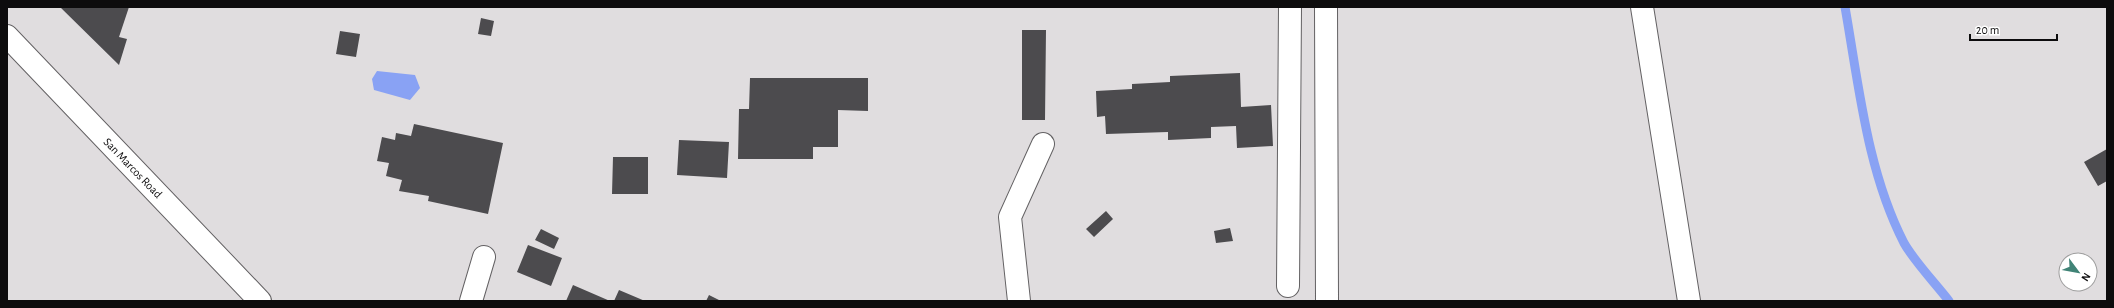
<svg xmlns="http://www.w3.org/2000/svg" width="2114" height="308" font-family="'Alegreya Sans',sans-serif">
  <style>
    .water { fill: #89a2f4 }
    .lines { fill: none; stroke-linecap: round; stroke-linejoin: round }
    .stream { stroke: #89a2f4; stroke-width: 9 }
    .building { fill: #4c4b4e }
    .minor-casing { stroke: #636163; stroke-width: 24 }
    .minor { stroke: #fff; stroke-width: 22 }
    .labels { text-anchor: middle; stroke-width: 4; stroke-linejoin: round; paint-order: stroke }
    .street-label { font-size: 12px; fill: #0d0c0d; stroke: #fff }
  </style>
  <rect width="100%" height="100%" fill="#e0dddf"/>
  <path class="water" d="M377 71 415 75 420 88 410 100 374 90 372 79Z"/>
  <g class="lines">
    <path class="stream" d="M1845 7C1859 86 1867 171 1904 243 1914 261 1936 284 1949 301"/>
  </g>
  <path class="building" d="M60 7H129L119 37 127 39 119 65Z
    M481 18 494 21 491 36 478 34Z
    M1022 30H1046L1045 120H1022Z
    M340 31 360 34 356 57 336 54Z
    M1240 73 1241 107 1271 105 1273 146 1237 148 1236 126 1211 127V138L1168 140V132L1106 134 1105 116 1097 117 1096 91 1132 89V84L1170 82V76Z
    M750 78H868V111L838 110V147H813V159H738L739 109H749Z
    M414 124 503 143 488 214 428 201 429 196 399 191 402 180 386 176 389 163 377 161 382 137 395 140 396 133 411 136Z
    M679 140 729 142 727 178 677 175Z
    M2107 149V181L2098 186 2084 162Z
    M613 157H648V194H612Z
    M1106 211 1113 219 1094 237 1086 229Z
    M1230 228 1233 241 1216 243 1214 231Z
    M541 229 559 238 554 249 535 240Z
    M528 245 562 258 551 286 517 272Z
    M573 285 610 301H566Z
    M619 290 645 301H614Z
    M709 295 721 301H706Z"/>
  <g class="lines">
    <defs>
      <path id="minor" d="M1326 7 1327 301
        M1642 7 1689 301
        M7 36 260 301
        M1288 286 1290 7
        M471 301 484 257
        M1019 301 1010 217 1043 144"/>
    </defs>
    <use href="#minor" class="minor-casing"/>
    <use href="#minor" class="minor"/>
  </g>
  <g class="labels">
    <g class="street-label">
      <text transform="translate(133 168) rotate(46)" y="4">San Marcos Road</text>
    </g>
  </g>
  <rect width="2114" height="308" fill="none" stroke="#0d0c0d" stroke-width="16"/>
  <g transform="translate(2078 272) rotate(122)"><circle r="19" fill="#ffffff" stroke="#9e9e9e"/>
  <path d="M0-3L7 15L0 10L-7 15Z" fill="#408376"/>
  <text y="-6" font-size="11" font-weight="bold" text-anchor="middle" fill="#0d0c0d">N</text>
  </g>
  <path d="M1970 34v6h87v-6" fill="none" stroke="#0d0c0d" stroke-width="2"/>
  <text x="1976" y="34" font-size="12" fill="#0d0c0d" stroke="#ffffff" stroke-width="3" paint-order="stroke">20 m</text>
</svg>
